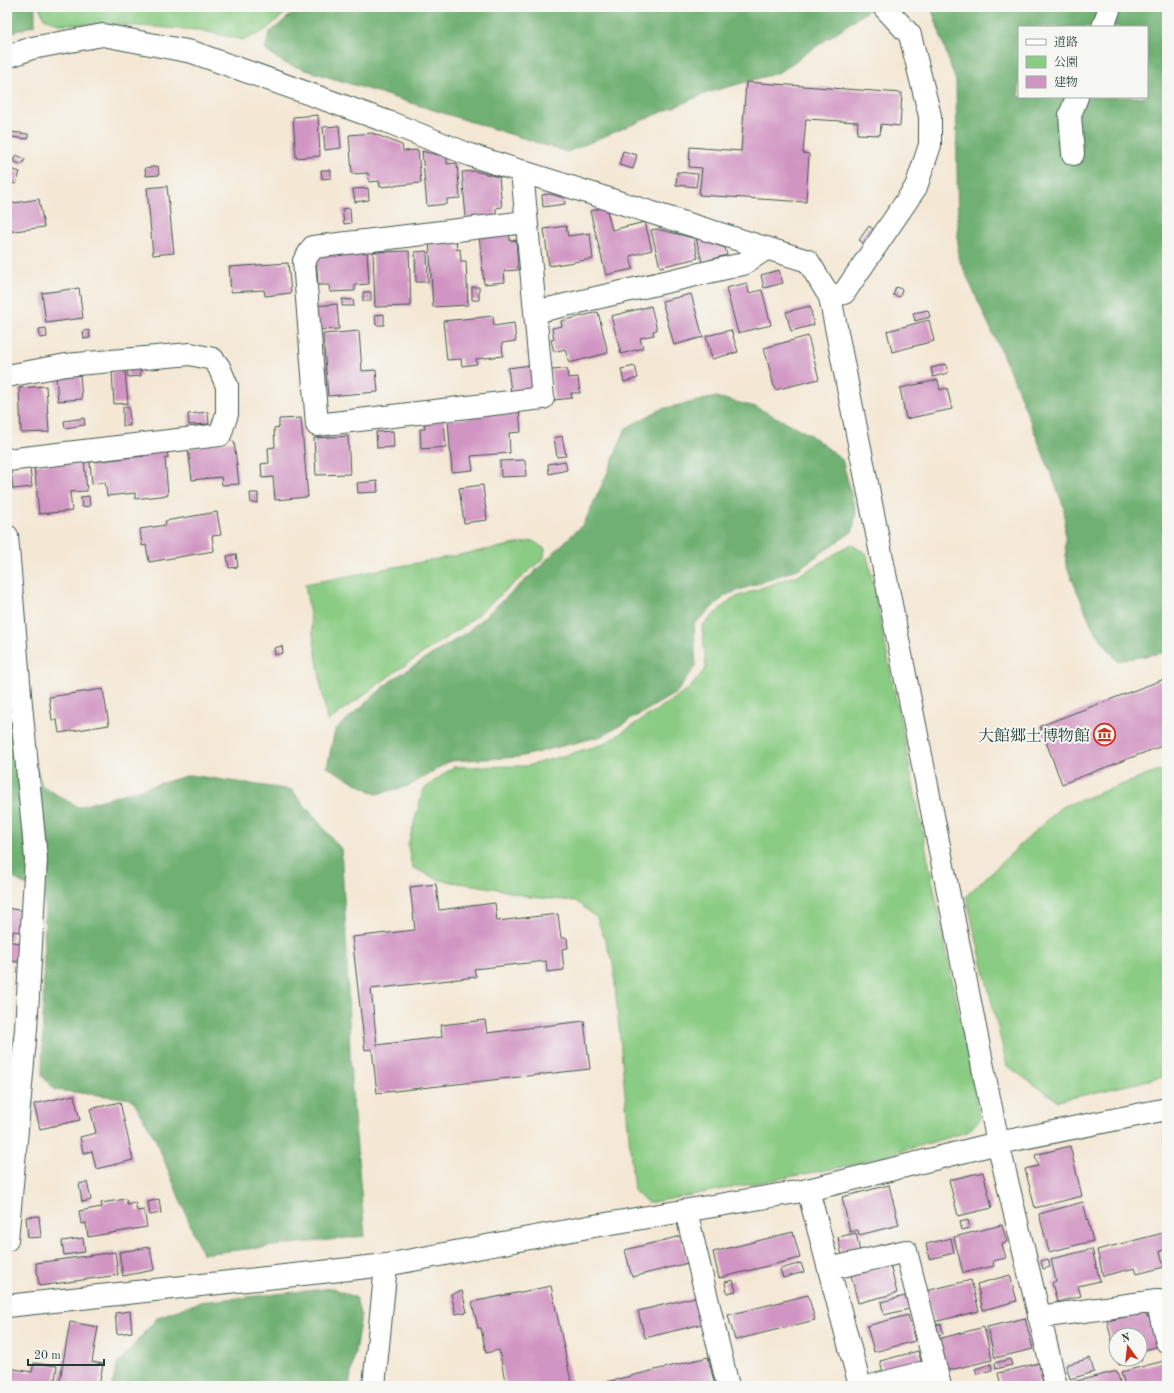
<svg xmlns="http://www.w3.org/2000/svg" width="1174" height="1393" font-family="'Old Standard TT','Noto Serif JP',serif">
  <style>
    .green { fill: #8bcc84; stroke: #55845c }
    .forest { fill: #70b072; stroke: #487653; fill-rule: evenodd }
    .building { fill: #d195c3 }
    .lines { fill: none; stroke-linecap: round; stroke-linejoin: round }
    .street-casing { stroke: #3f574c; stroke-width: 24 }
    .secondary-casing { stroke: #3f574c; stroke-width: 24 }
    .street { stroke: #fff; stroke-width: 22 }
    .secondary { stroke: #fff; stroke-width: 22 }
    .labels { text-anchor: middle; stroke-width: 4; stroke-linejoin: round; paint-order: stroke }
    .poi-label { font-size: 16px; fill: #1f3d34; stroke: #f6f6f2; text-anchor: end }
  </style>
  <rect width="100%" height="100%" fill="#f6f6f2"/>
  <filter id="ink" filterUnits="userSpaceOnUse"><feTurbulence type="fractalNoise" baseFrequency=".025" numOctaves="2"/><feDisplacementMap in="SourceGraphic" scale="8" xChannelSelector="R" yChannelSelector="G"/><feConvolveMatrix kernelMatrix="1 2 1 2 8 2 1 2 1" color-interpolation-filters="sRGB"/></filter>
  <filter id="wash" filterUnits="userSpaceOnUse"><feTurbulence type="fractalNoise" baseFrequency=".012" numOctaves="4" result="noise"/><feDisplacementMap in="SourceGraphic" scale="16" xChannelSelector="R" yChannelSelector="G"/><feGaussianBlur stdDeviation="0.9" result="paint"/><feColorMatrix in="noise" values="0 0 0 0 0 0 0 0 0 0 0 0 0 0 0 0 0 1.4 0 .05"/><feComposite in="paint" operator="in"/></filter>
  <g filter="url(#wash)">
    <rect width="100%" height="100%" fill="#f4e8d5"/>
    <path class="green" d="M39 7H293L263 32 244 40 199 30 123 25 58 24 44 18Z
      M533 541 545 549 544 558 465 625 395 672 327 722 305 584Z
      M851 544 867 554 980 1119 968 1132 848 1166 648 1203 634 1191 613 963 597 918 576 901 530 897 493 888 439 880 412 867 408 845 423 790 453 767 527 766 604 744 689 689 706 668 702 626 731 599 805 572Z
      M1167 768V1076L1058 1101 1007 1066 966 896 1061 807Z"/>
    <path class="forest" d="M7 7H35V25L7 34Z
      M300 7H873L778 73 710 92 567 152 284 63 265 50 269 33Z
      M931 7H1167V652L1117 661 1092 626 1066 565 1064 507 1014 380 958 257 956 82ZM1019 27H1147V97H1019Z
      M716 397 756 407 809 434 842 459 856 512 853 531 798 569 726 595 694 624 696 666 676 693 602 736 519 757 450 761 409 786 376 794 327 767 335 730 393 679 466 633 531 575 584 523 607 474 626 428 661 409Z
      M7 681 42 786 78 807 190 775 292 790 341 849 346 931 351 1082 365 1236 202 1254 156 1140 132 1099 55 1090 42 1076 45 896 10 876 7 875Z
      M333 1288 356 1298 361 1317 349 1386H112L117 1365 158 1317 200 1302Z"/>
    <g id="blocks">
      <path class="building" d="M746 82 902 93 900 126 881 124 880 135 857 134 858 122 806 119 803 153 809 154 806 202 699 195 702 168 689 167 690 147 741 151Z
        M318 115 320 156 296 158 293 117Z
        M339 126 341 148 325 150 323 127Z
        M11 132 28 134V139L10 137Z
        M372 133 402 145 403 151 418 150 421 183 380 187 379 181 369 182 368 173 352 174 349 135Z
        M422 151 447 157V164L457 163 460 198 447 199V204L427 206Z
        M623 151 637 155 633 169 619 165Z
        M16 155 25 159 22 165 13 161Z
        M158 166 159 175 146 176 145 168Z
        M7 168 20 172 16 184 7 181Z
        M321 170H331V178L322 179Z
        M474 171 499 177 502 207 496 208V216L466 218 462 172Z
        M677 172 698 174 696 187 676 185Z
        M167 186 174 253 153 255 147 188Z
        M368 188 369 200 355 202 353 189Z
        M550 194 564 198 565 204 543 207 542 195Z
        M39 199 44 227 7 232V201L8 204Z
        M606 207 612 230 645 222 652 250 630 256 633 269 606 275 590 211Z
        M350 208 351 223 344 224 342 209Z
        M566 226 568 236 590 233 593 259 549 266 544 229Z
        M869 226 878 233 868 247 859 240Z
        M657 229 693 238 698 258 660 267 651 230Z
        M509 232 510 241 516 240 518 270 504 271 505 282 484 284 479 235Z
        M456 238 457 250 460 249 461 261H466L468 305 433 307 429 240Z
        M696 238 725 248 727 255 702 262Z
        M409 251 411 306 375 307 373 252Z
        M427 251 428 282H416L415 252Z
        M367 252 369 284 355 285V291L330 292 329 285H318L316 255Z
        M288 263 291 293 265 296 264 290 231 292 229 267Z
        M779 270 783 283 764 288 761 275Z
        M747 283 749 293 762 290 771 325 738 333 726 288Z
        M472 287H479V300H472Z
        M896 287 902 289 900 297 893 295Z
        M79 288 83 318 46 323 42 293Z
        M363 292H371V301H363Z
        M691 294 703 337 674 345 662 301Z
        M342 299 353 300 354 306H342Z
        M337 304 339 329 316 330 314 306Z
        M651 306 657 330 653 331 654 335 640 338 643 348 621 354 611 316Z
        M810 306 814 325 791 331 786 312Z
        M928 310 930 317 915 321 913 313Z
        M598 312 608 353 569 363 565 349 554 352 551 340 554 339 552 328 562 326 561 321Z
        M384 314V325H376L375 315Z
        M493 316 494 326 514 323 516 341 502 343 503 356 476 359 477 364 462 366 461 359 447 360 443 321Z
        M929 320 934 341 892 352 887 331Z
        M46 328 47 337 40 338 39 329Z
        M89 330 90 338 84 339 83 331Z
        M731 330 738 352 712 359 706 336Z
        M359 331 362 371 376 370 378 392 328 396 323 334Z
        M808 336 819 379 775 390 764 348Z
        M946 364 948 373 933 377 931 368Z
        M531 365 534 389 511 392 508 368Z
        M140 366 141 376 128 377 127 367Z
        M635 366 638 378 624 382 621 369Z
        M567 369 568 378 578 377 580 393H571L572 398 554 400 551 370Z
        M125 371 128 403 114 404 112 372Z
        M80 374 82 399 58 401 56 376Z
        M938 380 940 390 947 388 952 409 906 419 900 388Z
        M46 386 49 432 21 433 19 388Z
        M123 407H129L130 426H123Z
        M519 409 521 432 509 433 510 453 471 456 473 470 452 472 448 420 471 418V413Z
        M208 412 209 424 189 425 188 414Z
        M84 418 85 425 65 428 64 421Z
        M301 418 308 497 275 500 273 477 262 478 261 464 269 463 268 448 275 447 274 428 279 427V419Z
        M444 419 446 447 421 449 420 429H425L424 420Z
        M393 431 394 447 377 448 376 432Z
        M348 436 350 474 316 475 314 438Z
        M562 436 566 456 557 457 554 438Z
        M234 441 239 484 222 485 221 477 192 480 188 449 218 443Z
        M167 448 168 458H165L168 495 135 499V493L107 496 105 482 92 484 90 462 144 456 143 451Z
        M84 460 87 491 70 492 72 511 39 514 34 465Z
        M525 460 526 476 501 477 500 461Z
        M565 461 567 470 549 474 548 464Z
        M30 468 32 487 13 489 11 470Z
        M377 481 378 492 358 493 357 483Z
        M483 485 487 520 464 523 459 488Z
        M250 493H258V503H251Z
        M89 496 90 506 82 507 81 497Z
        M217 512 221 535 212 536 214 551 149 562 146 545 142 546 140 529 166 525 165 521Z
        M236 554 238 567 229 568 227 556Z
        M282 646 283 653 275 655 274 648Z
        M1167 678V744L1062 784 1040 726Z
        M103 689 109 725 59 733 57 720H52L49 697Z
        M436 884 439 910 495 903 497 921 558 914 561 938H567L568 948 562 949 564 970 547 972 546 961 474 969 476 977 371 989 377 1045 442 1037 441 1025 485 1020 487 1033 584 1021 590 1069 377 1093 372 1049 365 1050 352 937 415 930 410 887Z
        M7 908 24 911 20 932 13 931 12 939H7Z
        M7 941 26 944 23 963 7 960Z
        M7 1035H11L10 1061H7Z
        M74 1095 80 1120 40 1129 34 1104Z
        M120 1102 133 1160 96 1169 92 1151 83 1153 80 1137 96 1133 90 1109Z
        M1163 1132H1167V1148H1166Z
        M1070 1146 1082 1196 1035 1208 1025 1169 1038 1166 1035 1155Z
        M983 1172 992 1208 958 1216 949 1180Z
        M87 1182 91 1200 82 1202 79 1184Z
        M889 1185 899 1225 859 1235 858 1230 850 1232 842 1197Z
        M126 1199 127 1204 135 1202 137 1211 144 1210 147 1227 88 1237 86 1223 81 1224 79 1211 102 1207 101 1203Z
        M159 1199 161 1213 150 1215 148 1202Z
        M1083 1202 1093 1241 1049 1252 1039 1214Z
        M39 1216 41 1237 28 1238 26 1217Z
        M968 1220 970 1228 962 1230 960 1222Z
        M1002 1225 1007 1242 1002 1244 1006 1258 993 1261 994 1266 963 1273 954 1237Z
        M793 1232 800 1258 719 1278 713 1252Z
        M1167 1232V1249L1160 1251 1164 1267 1137 1274 1135 1268 1103 1276 1097 1250Z
        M856 1233 860 1252 842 1256 838 1237Z
        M681 1236 688 1263 632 1277 625 1250Z
        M83 1238 85 1252 64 1255 62 1241Z
        M951 1238 954 1253 929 1259 926 1244Z
        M150 1247 154 1270 123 1276 119 1252Z
        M1092 1249 1100 1281 1078 1286 1081 1296 1057 1302 1052 1283 1056 1281 1051 1259Z
        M115 1252 118 1275 39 1286 36 1263Z
        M1048 1259 1050 1267 1043 1269 1041 1261Z
        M801 1263 804 1272 783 1278 780 1269Z
        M890 1265 897 1293 858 1303 851 1275Z
        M1010 1275 1017 1301 983 1310 977 1284Z
        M733 1280 736 1291 727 1293 725 1282Z
        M971 1280 979 1311 934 1322 926 1291Z
        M551 1286 572 1386H506L499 1350 486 1353 481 1328H478L472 1302Z
        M462 1291 467 1312 456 1314 451 1294Z
        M808 1295 815 1320 735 1340 728 1315Z
        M905 1296 909 1309 884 1315 881 1302Z
        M695 1297 702 1324 645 1338 638 1311Z
        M130 1311 132 1332 117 1334 115 1313Z
        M1146 1312 1147 1317 1152 1316 1160 1346 1140 1351V1335H1116L1115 1353 1107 1321Z
        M908 1315 915 1341 874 1352 867 1326Z
        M1025 1318 1033 1349 995 1358 987 1327Z
        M70 1322 98 1327 92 1362 103 1364 99 1386H59Z
        M941 1324 943 1334 934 1336 931 1326Z
        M984 1327 992 1360 946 1371 938 1339Z
        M918 1351 922 1364 883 1374 880 1361Z
        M708 1357 715 1386H598V1384Z
        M1090 1358 1094 1372 1070 1379 1066 1365Z
        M1010 1359 1012 1365 996 1369 995 1363Z
        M1117 1359H1142V1360L1119 1365Z
        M1164 1361 1167 1371V1386H1125L1121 1372Z
        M34 1363 57 1366 54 1386H7L9 1368 32 1372Z
        M1039 1363 1043 1382 1038 1383V1386H1001L998 1373Z
        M991 1364 992 1370 977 1374 975 1369Z
        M1117 1371 1121 1386H1074L1073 1382Z"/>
    </g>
  </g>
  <g filter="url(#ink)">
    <use href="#blocks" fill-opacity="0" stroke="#3f574c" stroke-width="1"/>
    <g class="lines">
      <defs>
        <path id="street" d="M1103 27 1110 7
          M7 57 32 48 103 35 192 52 391 123 470 155 659 215 808 261 830 297 998 1143 1056 1386
          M1073 154 1070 115 1077 97
          M522 171 543 398 317 425 304 261 313 247 526 222
          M830 297 844 293 916 187 930 145V116L910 35 884 7
          M535 312 743 264 767 248
          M7 376 66 365 190 354 213 359 219 367 227 386V414L220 435 7 460
          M7 536 20 694 36 859 26 1029 7 1240
          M808 1190 860 1386
          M686 1211 728 1386
          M829 1269 906 1251 940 1386
          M1157 1301 1167 1342
          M1039 1317 1157 1301 1167 1302
          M374 1386 386 1265
          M871 1386 936 1369"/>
        <path id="secondary" d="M7 1306 386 1265 588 1227 808 1190 998 1143 1167 1109"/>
      </defs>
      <use href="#street" class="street-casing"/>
      <use href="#secondary" class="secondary-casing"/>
      <use href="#street" class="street"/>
      <use href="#secondary" class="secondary"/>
    </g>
  </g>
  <defs>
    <symbol id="museum-ring" viewBox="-11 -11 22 22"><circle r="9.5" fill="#f6f6f2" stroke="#c8321e" stroke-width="1.5"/><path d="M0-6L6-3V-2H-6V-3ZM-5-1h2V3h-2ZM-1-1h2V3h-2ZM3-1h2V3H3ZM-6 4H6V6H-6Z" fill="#c8321e"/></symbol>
  </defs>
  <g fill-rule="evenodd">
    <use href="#museum-ring" x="1092" y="722" width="25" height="25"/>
  </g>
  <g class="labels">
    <g class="poi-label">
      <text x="1090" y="741">大館郷土博物館</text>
    </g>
  </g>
  <rect width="1174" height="1393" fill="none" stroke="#f6f6f2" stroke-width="24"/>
  <rect x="1018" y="26" width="130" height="72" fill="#f6f6f2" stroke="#a0aca6"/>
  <rect x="1026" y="39" width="20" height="6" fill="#ffffff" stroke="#a0aca6"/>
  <text x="1054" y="46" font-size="12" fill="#1f3d34">道路</text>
  <rect x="1026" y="56" width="20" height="12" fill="#8bcc84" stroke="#a0aca6"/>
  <text x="1054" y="66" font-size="12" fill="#1f3d34">公園</text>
  <rect x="1026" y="76" width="20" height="12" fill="#d195c3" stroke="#a0aca6"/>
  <text x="1054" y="86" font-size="12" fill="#1f3d34">建物</text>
  <g transform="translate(1128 1347) rotate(345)"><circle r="19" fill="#f6f6f2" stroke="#a0aca6"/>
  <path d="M0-3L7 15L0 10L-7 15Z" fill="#c8321e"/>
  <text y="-6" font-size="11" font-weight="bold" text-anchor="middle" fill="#1f3d34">N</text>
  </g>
  <path d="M28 1359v6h76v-6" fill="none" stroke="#1f3d34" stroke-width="2"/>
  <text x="34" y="1359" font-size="12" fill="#1f3d34" stroke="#f6f6f2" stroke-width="3" paint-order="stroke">20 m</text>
</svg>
